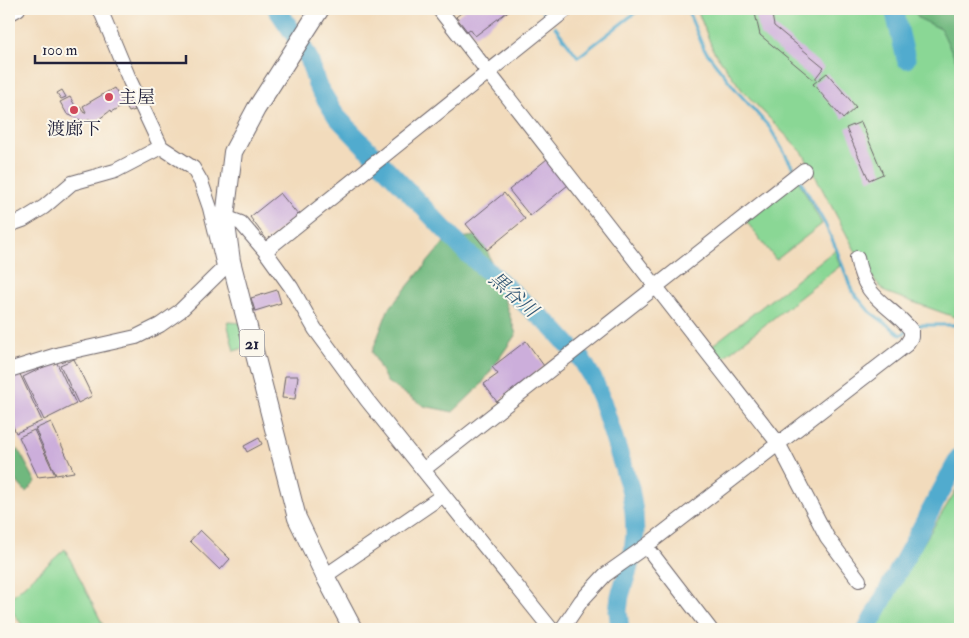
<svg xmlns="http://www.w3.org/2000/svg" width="969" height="638" font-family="'IM FELL Double Pica','Noto Serif JP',serif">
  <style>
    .green { fill: #8ad795; stroke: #567c68 }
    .forest { fill: #6fb87e; stroke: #486d5c }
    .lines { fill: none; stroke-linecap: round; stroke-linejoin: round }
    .stream { stroke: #51abce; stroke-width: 3 }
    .river { stroke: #51abce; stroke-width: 19 }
    .building { fill: #ccaedb }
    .minor-casing { stroke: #6b6368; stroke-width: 16 }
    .major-casing { stroke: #6b6368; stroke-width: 20 }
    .minor { stroke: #fff; stroke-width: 14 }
    .major { stroke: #fff; stroke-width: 18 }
    .poi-dot { fill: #d1495b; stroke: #fbf7ec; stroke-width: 2 }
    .labels { text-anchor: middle; stroke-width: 4; stroke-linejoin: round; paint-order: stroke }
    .shield { fill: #fbf7ec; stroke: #636270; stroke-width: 1 }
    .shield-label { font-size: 16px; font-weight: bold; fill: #22223b }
    .poi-label { font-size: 18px; fill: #22223b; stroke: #fbf7ec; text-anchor: start }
    .water-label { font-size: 19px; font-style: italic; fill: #355976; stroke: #fbf7ec }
  </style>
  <rect width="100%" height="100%" fill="#fbf7ec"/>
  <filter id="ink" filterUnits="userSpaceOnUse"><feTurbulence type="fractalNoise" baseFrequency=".02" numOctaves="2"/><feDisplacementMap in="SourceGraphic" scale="10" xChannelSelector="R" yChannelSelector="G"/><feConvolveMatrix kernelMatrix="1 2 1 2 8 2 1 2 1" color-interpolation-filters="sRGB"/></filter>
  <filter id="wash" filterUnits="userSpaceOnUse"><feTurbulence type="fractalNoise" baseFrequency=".0096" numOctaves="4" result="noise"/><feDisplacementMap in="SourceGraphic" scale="20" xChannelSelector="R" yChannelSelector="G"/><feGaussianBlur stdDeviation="1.12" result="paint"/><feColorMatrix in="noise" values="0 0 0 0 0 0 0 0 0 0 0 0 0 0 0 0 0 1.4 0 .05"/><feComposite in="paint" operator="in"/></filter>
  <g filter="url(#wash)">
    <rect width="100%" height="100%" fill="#f2dbbc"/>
    <path class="green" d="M697 9H960V319L885 292 865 269 803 153 742 90 713 50Z
      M798 180 822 224 776 260 746 221Z
      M835 250 840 266 720 360 710 347Z
      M227 322 241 323 247 347 234 351Z
      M960 484V629H876L894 591Z
      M65 549 105 629H25L9 607V599Z"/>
    <path class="forest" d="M913 9H960V69L941 29 918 18Z
      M482 235 516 334 481 385 453 412 424 406 387 382 372 352 388 310 446 240Z
      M18 449 36 482 26 492 9 473V457Z"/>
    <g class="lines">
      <path class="stream" d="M541 9 547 17
        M687 9 704 49 736 90 770 128 796 173
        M555 27 578 57 640 9
        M799 178 825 224 836 248 852 291 869 311 901 335 907 331
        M912 327 915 325H956"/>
      <path class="river" d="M277 9 300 43 309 59 317 85 337 117 466 252 552 327 582 360 594 381 602 401 630 488 634 512 635 534 633 553 620 596 618 611 620 629
        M894 9 906 59
        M867 629 960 456"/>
    </g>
    <g id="blocks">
      <path class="building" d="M466 9H511L475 36 470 29 467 31 456 17Z
        M754 9H771L774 26 824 67 814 80 760 35Z
        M827 73 856 107 843 119 813 84Z
        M114 88 124 105 111 113 110 111 95 122 94 120 91 121 90 119 85 122 67 114 60 102 70 97 77 109 80 107 84 113 86 112 83 106Z
        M62 90 66 97 61 99 57 93Z
        M131 102 135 110 129 112 125 105Z
        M861 122 883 174 869 180 846 128Z
        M547 159 568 185 530 216 509 190Z
        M280 193 298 215 267 240 250 217Z
        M504 193 525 219 487 250 466 224Z
        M277 290 281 303 255 311 251 298Z
        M526 341 544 366 497 402 484 384 498 374 492 367Z
        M74 359 92 396 78 403 60 365Z
        M56 361 76 404 44 420 23 377Z
        M18 370 42 421 16 433 9 417V375Z
        M285 376H298L295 399 282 398Z
        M51 422 74 472 56 475 35 429Z
        M34 430 55 475 38 477 19 437Z
        M259 438 262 444 247 452 244 446Z
        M200 530 230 559 220 570 190 541Z"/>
    </g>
  </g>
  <g filter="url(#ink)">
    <use href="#blocks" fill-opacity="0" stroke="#6b6368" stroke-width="1"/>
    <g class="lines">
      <defs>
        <path id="minor" d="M100 9 130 81 161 147 193 168 201 182 210 208 224 266
          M439 9 778 443 827 537 859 580
          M9 14 18 9
          M225 217 241 223 265 251 291 287 315 329 367 400 551 629
          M9 225 23 220 44 207 72 183 115 171 161 147
          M265 251 567 9
          M9 370 60 354 136 337 160 325 180 311 231 261
          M423 470 804 170
          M646 546 710 629
          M325 576 442 496
          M562 629 581 601 605 575 646 546 906 345 911 337V330C888 302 865 301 857 258"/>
        <path id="major" d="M320 9 256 109 233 152 225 217 231 261 297 518 325 576 353 629"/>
      </defs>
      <use href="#minor" class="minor-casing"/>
      <use href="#major" class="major-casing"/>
      <use href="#minor" class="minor"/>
      <use href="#major" class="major"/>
    </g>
  </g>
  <g class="poi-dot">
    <circle cx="109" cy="97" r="5"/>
    <circle cx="74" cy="110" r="5"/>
  </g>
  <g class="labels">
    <rect class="shield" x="239.5" y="329.5" width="25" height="27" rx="4"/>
    <g class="shield-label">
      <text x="252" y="349">21</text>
    </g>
    <g class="poi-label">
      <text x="119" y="103">主屋</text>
      <text x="74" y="135" text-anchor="middle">渡廊下</text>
    </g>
    <g class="water-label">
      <text transform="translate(514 294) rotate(41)" y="7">黒谷川</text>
    </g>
  </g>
  <rect width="969" height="638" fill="none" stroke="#fbf7ec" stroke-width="30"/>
  <path d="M35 55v8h151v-8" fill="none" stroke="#22223b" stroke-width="2.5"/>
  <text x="42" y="55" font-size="15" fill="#22223b" stroke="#fbf7ec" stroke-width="4" paint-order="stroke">100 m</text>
</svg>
